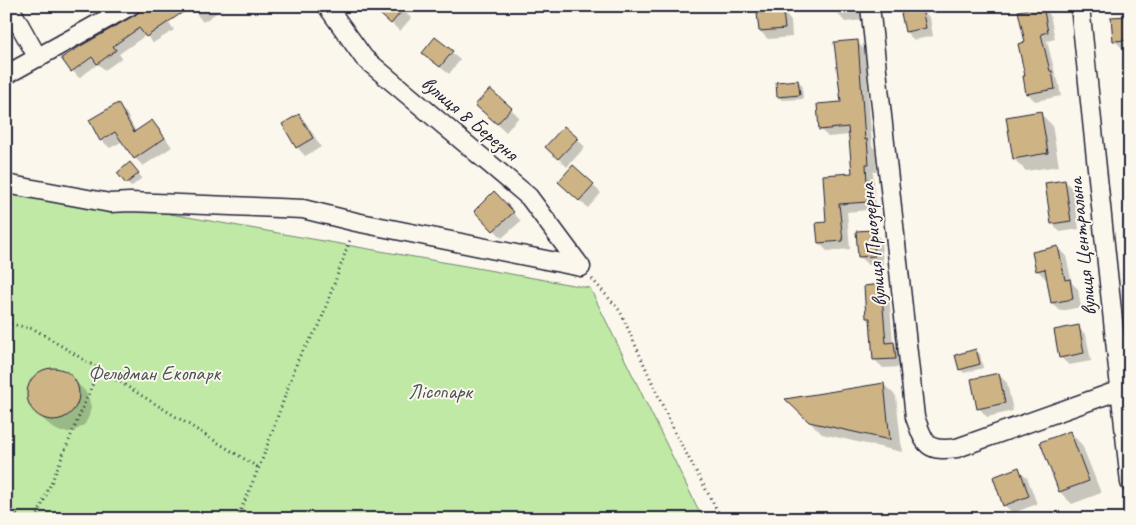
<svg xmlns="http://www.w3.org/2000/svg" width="1136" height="525" font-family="Caveat,sans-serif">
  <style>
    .green { fill: #bfe9a5; stroke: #708670 }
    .shadow { fill: #0003 }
    .building { fill: #ceb484; stroke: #22223b }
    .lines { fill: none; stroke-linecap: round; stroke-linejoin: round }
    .street-casing { stroke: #22223b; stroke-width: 21 }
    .path { stroke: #22223b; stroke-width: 3; stroke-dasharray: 1 4; stroke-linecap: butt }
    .street { stroke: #fbf7ec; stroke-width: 18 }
    .labels { text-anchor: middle; stroke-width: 4; stroke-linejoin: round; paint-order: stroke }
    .street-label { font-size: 21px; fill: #22223b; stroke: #fbf7ec }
    .park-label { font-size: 21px; fill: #495456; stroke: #fbf7ec }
  </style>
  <rect width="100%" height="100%" fill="#fbf7ec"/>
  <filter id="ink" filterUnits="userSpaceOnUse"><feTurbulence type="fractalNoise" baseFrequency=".02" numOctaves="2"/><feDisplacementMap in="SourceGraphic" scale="10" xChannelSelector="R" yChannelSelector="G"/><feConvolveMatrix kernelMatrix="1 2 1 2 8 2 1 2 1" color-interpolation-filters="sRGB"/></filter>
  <g filter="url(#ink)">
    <path class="green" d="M6 185 590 288 703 519H6Z"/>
    <path class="shadow" d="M190 6H227L203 22Z
      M243 6H258L248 12Z
      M399 6 411 18 400 31 384 17Z
      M837 6H863L864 20 845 22 838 14Z
      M1042 7 1050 15 1055 39 1047 41 1056 77 1058 80 1061 96 1035 101 1027 93 1026 43Z
      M161 10 174 30 153 43 146 35 119 54 122 58 105 70 98 64 79 78 63 59Z
      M922 10 930 18 933 36 914 40 906 32Z
      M783 12 791 21 792 37 768 39 760 31Z
      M1130 17V48H1122L1114 40Z
      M435 39 460 60 449 74 432 61Z
      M857 42 865 50 872 146 875 149 877 172H873L876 209 847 212 850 249 827 251 819 243 853 174 850 135 828 137 820 129 843 103Z
      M1128 70H1130V89L1129 88Z
      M798 81 802 85 803 99 782 100 778 96Z
      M117 105 126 113 136 132 152 121 160 130 172 147 143 166 135 158 123 141 110 148 101 140Z
      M511 109 519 117 506 132 485 113Z
      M1040 113 1052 125 1059 166 1026 171 1014 159Z
      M299 115 307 124 321 147 305 156 297 147Z
      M577 139 585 147 567 167 555 155Z
      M573 167 601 193 588 208 568 190Z
      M1130 167V185L1127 168Z
      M134 168 142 178 131 187 127 183Z
      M1065 181 1073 190 1079 229 1060 232 1052 223Z
      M494 193 521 221 502 238 476 211Z
      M873 231 881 240 883 264 868 265 859 256Z
      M1058 248 1066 256 1072 283 1078 289 1081 307 1060 311 1052 303 1048 278 1046 279 1037 270Z
      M881 285 889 294 893 343 902 352 903 367 883 368 875 360 872 322 867 318Z
      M1078 327 1086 335 1091 361 1069 365 1060 357Z
      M976 351 980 354 983 368 964 373 960 369Z
      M52 368 67 373 85 391 89 399 91 407 89 416 85 424 78 429 70 432H61L53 428 33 410 29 402 27 393 29 386 38 373Z
      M999 375 1007 383 1013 411 987 417 979 408Z
      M883 384 896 396 902 452 822 434 788 400Z
      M1070 432 1082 445 1101 493 1072 504 1060 492 1042 443Z
      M1018 469 1027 477 1037 504 1013 513 1004 505Z"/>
    <path class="building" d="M147 6H192L146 37 139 28 113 46 116 50 97 64 92 57 71 72 61 58 79 47 135 15Z
      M371 6H406L391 24Z
      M1043 6 1048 32 1041 34 1050 71H1052L1055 89 1026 94 1023 76H1025L1018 44 1025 42 1018 11Z
      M922 9 926 28 905 32 901 13Z
      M783 11 785 29 759 31 757 13Z
      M1130 16V40L1113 41 1111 17Z
      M435 37 453 51 440 67 422 53Z
      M858 40 865 140 867 139 869 164H866L868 202 839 204 843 241 818 243 816 223 826 222 823 175 852 173 848 127 819 130 817 104 841 102 834 42Z
      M798 80 800 95 777 97 776 82Z
      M490 89 512 108 497 124 475 105Z
      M118 103 134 132 152 120 165 138 134 159 115 132 100 141 89 120Z
      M1041 111 1048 153 1013 159 1006 117Z
      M299 114 313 138 296 148 282 124Z
      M564 126 578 138 558 159 545 147Z
      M130 162 139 173 126 184 117 173Z
      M573 165 594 184 579 201 558 182Z
      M1065 180 1071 221 1051 224 1045 183Z
      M494 191 514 212 493 231 474 211Z
      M873 230 875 256 858 257 856 231Z
      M1058 246 1065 280 1070 279 1073 299 1051 303 1045 269 1036 271 1032 252Z
      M881 284 886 343 894 342 896 359 873 360 870 318H866L864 286Z
      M1079 325 1084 353 1059 358 1054 330Z
      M976 349 980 364 959 370 955 355Z
      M27 394a26 26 0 1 1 52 0a26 26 0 1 1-52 0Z
      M999 373 1005 403 977 409 971 379Z
      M884 383 890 440 809 422 785 399Z
      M1070 431 1089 481 1059 492 1040 442Z
      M1019 467 1029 496 1003 506 993 477Z"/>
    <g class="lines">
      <defs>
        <path id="street" d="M9 6 38 58
          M327 6 364 58 529 197 581 267
          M870 6 915 417C925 444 925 452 957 448L1120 390
          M1080 6 1130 483
          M6 75 130 6
          M6 184 110 203 130 202 303 209 356 222 581 267"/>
      </defs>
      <use href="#street" class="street-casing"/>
      <path class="path" d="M592 279 620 311 674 431 722 519
        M6 323 34 329 259 468
        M6 504 21 519
        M6 511 8 519
        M36 519 99 369
        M237 519 262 460 299 357 319 326 351 237"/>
      <use href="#street" class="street"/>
    </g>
  </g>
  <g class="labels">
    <g class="street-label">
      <text transform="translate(470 118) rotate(40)" y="7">вулиця 8 Березня</text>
      <text transform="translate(873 245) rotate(-96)" y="7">вулиця Приозерна</text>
      <text transform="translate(1082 247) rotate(-96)" y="7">вулиця Центральна</text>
    </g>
    <g class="park-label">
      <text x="154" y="380">Фельдман Екопарк</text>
      <text x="440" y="398">Лісопарк</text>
    </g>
  </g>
  <rect width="1136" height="525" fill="none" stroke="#fbf7ec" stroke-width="25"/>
  <rect x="12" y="12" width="1111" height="500" fill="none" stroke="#22223b" stroke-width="2" filter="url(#ink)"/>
</svg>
